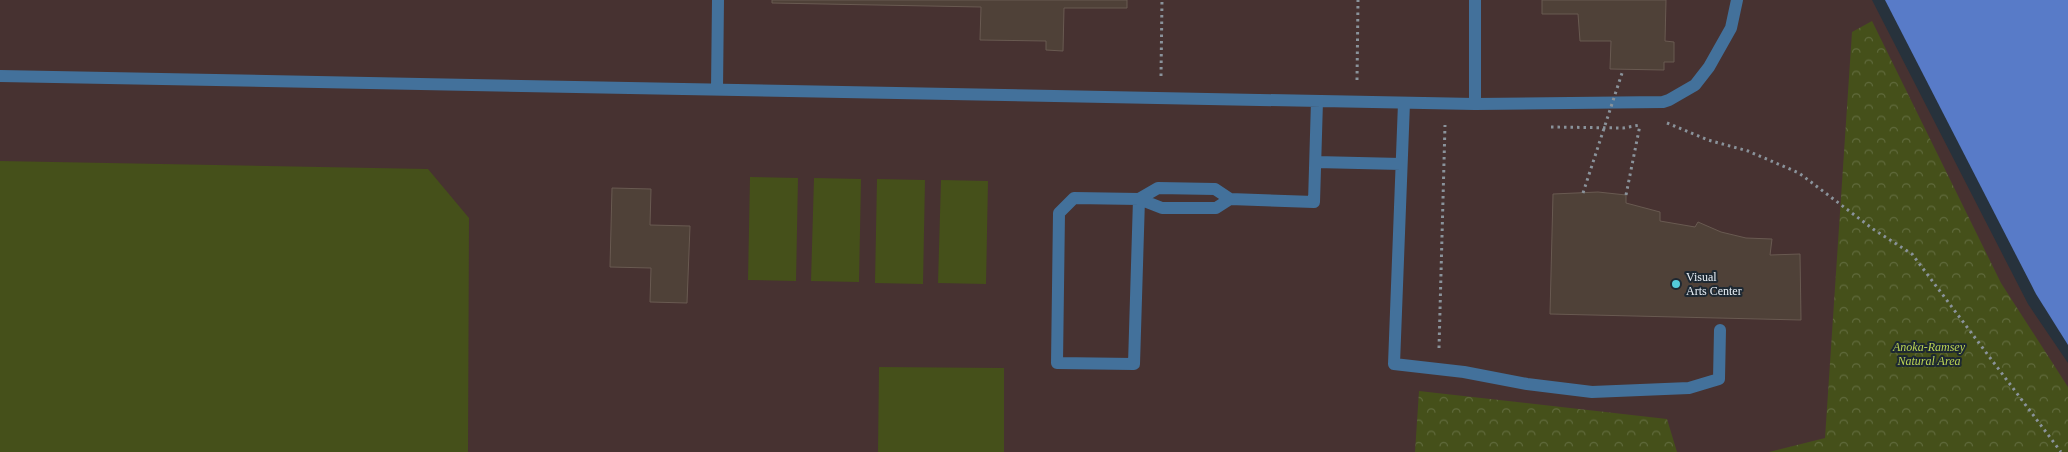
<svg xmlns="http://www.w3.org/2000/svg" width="2068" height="452" font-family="'Times New Roman',serif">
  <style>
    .education { fill: #473231 }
    .park { fill: url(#park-crowns) }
    .garden { fill: #45501a }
    .water { fill: #587bc8 }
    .building { fill: #4f4138; stroke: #695a51 }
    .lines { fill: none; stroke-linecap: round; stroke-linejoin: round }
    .path { stroke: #8a939b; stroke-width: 3; stroke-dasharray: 2.5 4; stroke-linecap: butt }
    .minor { stroke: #43719b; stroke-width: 12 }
    .path-bridge { stroke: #8a939b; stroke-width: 3; stroke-dasharray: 2.5 4; stroke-linecap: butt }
    .poi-dot { fill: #53cbdb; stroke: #1d2832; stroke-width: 2 }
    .labels { text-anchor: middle; stroke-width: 4; stroke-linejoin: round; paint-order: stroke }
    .poi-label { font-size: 12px; fill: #e8eff6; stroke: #1d2832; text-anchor: start }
    .park-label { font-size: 12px; font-style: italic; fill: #bbd454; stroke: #1d2832 }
  </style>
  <defs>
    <pattern id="park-crowns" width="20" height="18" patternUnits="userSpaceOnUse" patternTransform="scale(1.25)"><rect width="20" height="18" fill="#45501a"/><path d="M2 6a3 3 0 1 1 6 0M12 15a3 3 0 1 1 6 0" fill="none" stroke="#606a3c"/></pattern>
  </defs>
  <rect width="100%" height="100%" fill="#27323c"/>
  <path class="education" d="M0 0H1872L2028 304 2068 363V452H0Z"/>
  <path class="park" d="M1872 21 2001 283 2068 387V452H1769L1825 438 1852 32Z
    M1419 391 1667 419 1677 452H1415Z"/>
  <path class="garden" d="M0 161 428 169 469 218 468 452H0Z
    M750 177 798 178 796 281 748 280Z
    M814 178 861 179 859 282 811 281Z
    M877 179 925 180 923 284 875 283Z
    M941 180 988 181 986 284 938 283Z
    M879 367 1004 368V452H878Z"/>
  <path class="water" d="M1885 0H2068V345L2036 294Z"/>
  <path class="building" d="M772 0H1127V8H1064L1063 51 1046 50V41L980 40 981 7 772 3Z
    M1542 0H1666L1665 41 1674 42V62H1664V70L1610 69 1611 41H1580L1578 14H1542Z
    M612 188 651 189 650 225 690 226 687 303 650 302 651 268 610 267Z
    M1598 192 1626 195V203L1660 212V221L1695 227 1698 222 1721 232 1746 238 1772 239 1770 255 1800 254 1801 320 1550 314 1553 194Z"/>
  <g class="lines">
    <path class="path" d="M1161 76 1162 0
      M1357 80 1358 0
      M1667 123 1708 140 1748 151 1799 173 1873 229 1912 254 2061 452
      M1551 127 1623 128 1640 125
      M1626 195 1640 125
      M1439 348 1445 125"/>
    <path class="minor" d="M0 76 1475 104 1663 102 1669 100 1695 85 1709 67 1731 28 1737 0
      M717 89 718 0
      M1404 103 1394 364 1464 372 1527 384 1592 392 1689 388 1719 379 1720 330
      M1475 104V0
      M1316 162 1401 164
      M1139 199 1134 364 1057 363 1059 213 1074 198 1139 199 1162 208H1216L1230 199 1314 202 1317 101
      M1139 199 1158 188 1215 189 1230 199"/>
    <path class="path-bridge" d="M1583 193 1623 70"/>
  </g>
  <circle class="poi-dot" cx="1676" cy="284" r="5"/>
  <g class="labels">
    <g class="poi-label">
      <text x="1686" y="281">Visual<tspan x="1686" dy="14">Arts Center</tspan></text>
    </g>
    <g class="park-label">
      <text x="1929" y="351">Anoka-Ramsey<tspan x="1929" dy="14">Natural Area</tspan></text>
    </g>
  </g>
</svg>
